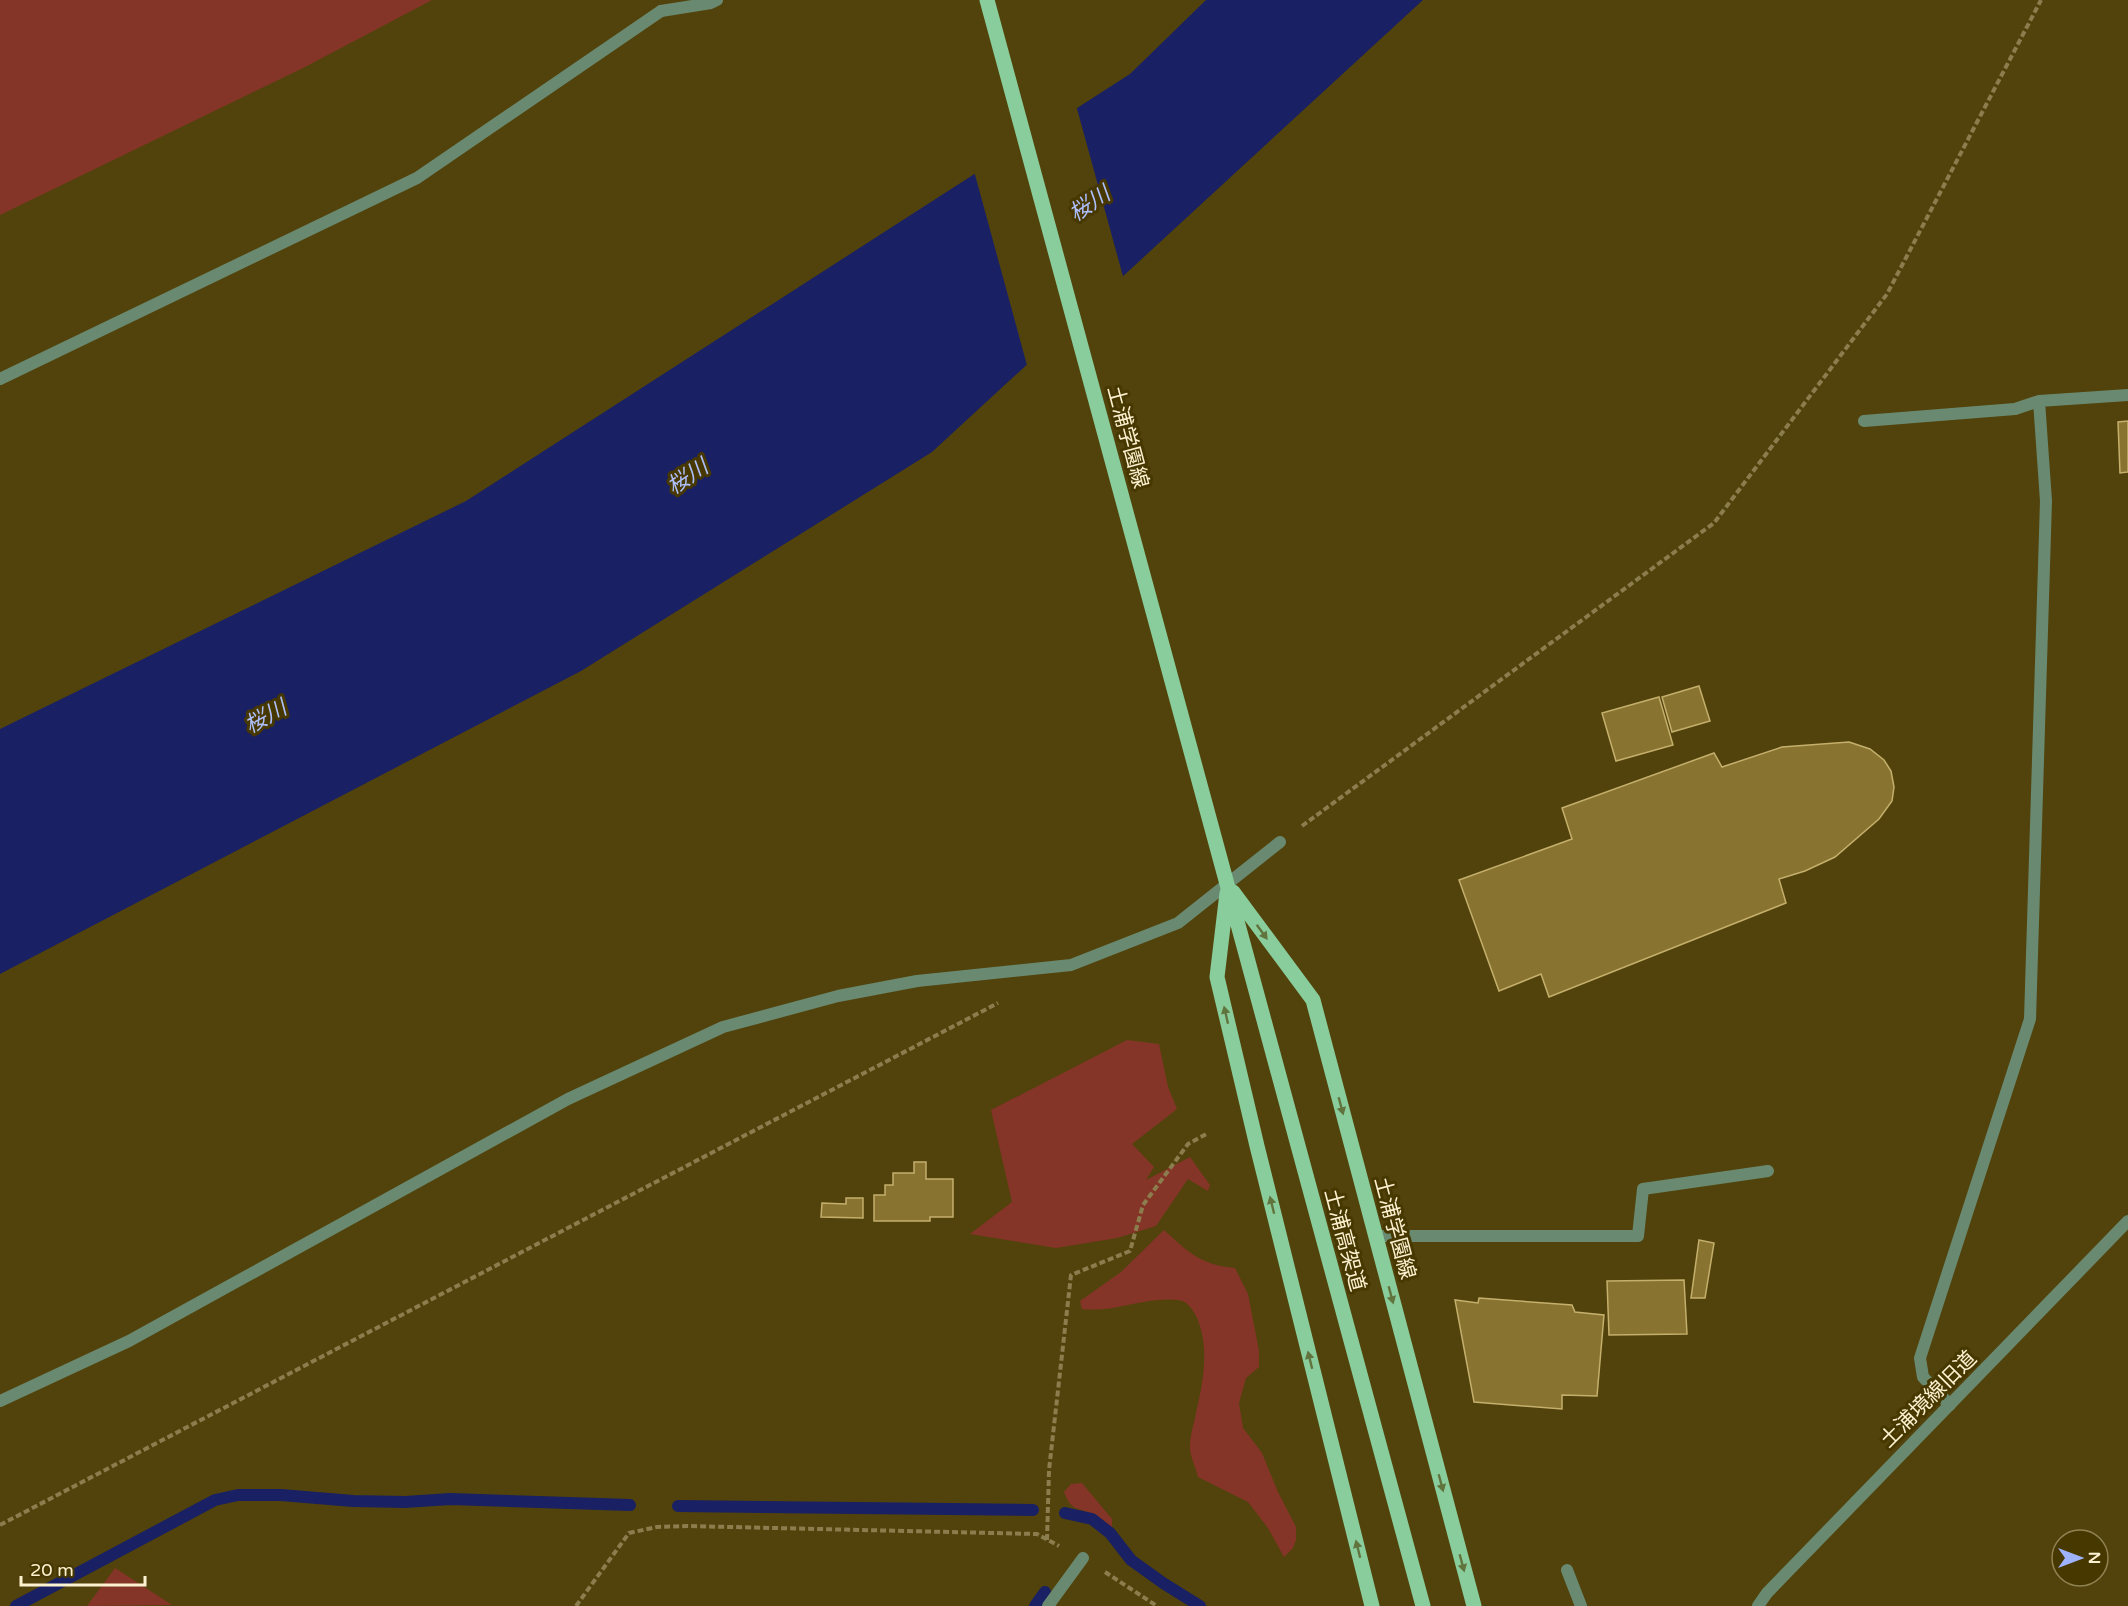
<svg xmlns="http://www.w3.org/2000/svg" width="2128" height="1606" font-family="'Varela Round','Noto Sans JP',sans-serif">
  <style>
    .green { fill: #853527 }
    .water { fill: #192063 }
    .pier { fill: #52430c }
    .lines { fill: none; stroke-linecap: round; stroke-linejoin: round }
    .stream { stroke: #192063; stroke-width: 12 }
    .building { fill: #887430; stroke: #c4af6c; stroke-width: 1.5 }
    .path { stroke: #8b7d4d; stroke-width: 4; stroke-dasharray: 6 3; stroke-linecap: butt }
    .service { stroke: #698a71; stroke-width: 12 }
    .minor { stroke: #698a71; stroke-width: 12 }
    .tertiary { stroke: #698a71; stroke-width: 12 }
    .primary { stroke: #88cd9b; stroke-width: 15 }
    .oneway { fill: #61743e }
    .labels { text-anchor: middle; stroke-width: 6; stroke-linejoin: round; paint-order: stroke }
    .street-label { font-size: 21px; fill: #fcf1d0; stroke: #473800 }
    .water-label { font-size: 22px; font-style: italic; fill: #adbefb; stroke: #473800 }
  </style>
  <rect width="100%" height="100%" fill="#52430c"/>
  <path class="green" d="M0 0H432L305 67 0 215Z
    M1127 1040 1159 1044 1168 1087 1177 1109 1132 1144 1154 1167 1146 1180 1190 1157 1210 1185 1208 1191 1188 1179 1156 1226 1117 1238 1056 1248 970 1234 1012 1202 991 1110Z
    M1164 1230C1188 1252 1201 1265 1235 1268L1248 1294 1259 1351V1367L1246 1378 1239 1403 1243 1428 1262 1453 1278 1492 1296 1527V1540L1293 1548 1284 1557 1268 1528 1248 1502 1198 1477C1196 1468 1191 1458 1190 1450 1189 1438 1194 1425 1196 1413 1203 1383 1210 1348 1197 1318 1193 1310 1188 1301 1178 1300 1146 1296 1114 1313 1082 1309L1080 1301 1121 1272Z
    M1082 1483 1112 1519V1528C1105 1525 1102 1520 1096 1516 1080 1506 1072 1514 1064 1492L1071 1484Z
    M115 1568 172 1605 87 1606Z"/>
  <path class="water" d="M1206 0H1423L932 452 581 671 0 974V729L466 501 1130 74Z"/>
  <path class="pier" d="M1076 105 1124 280 1028 369 974 171Z"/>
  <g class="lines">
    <path class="stream" d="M678 1506 1033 1510
      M1065 1513 1092 1519 1110 1533 1131 1560 1163 1583 1200 1606
      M16 1606 215 1500 238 1495H281L353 1501 405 1502 450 1499 630 1505
      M1035 1606 1045 1592"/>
  </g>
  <path class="building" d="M2128 421V472L2120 473 2118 422Z
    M1699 686 1710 721 1672 732 1662 697Z
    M1659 697 1673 745 1616 761 1602 713Z
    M1849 742 1870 749 1884 760 1891 771 1894 787 1892 801 1879 819 1835 857 1805 871 1779 879 1786 903 1549 997 1541 974 1499 991 1459 880 1572 839 1562 808 1714 753 1722 767 1782 747Z
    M914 1162H926V1179H953V1217H930V1221H874V1195H885V1185H893V1173H914Z
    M846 1198H863V1218L821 1217 822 1203 846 1204Z
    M1699 1240 1714 1243 1705 1298H1691Z
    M1684 1280 1687 1334 1609 1335 1607 1281Z
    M1479 1298 1572 1305 1575 1312 1604 1315 1597 1396 1562 1395V1409L1474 1402 1455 1300 1478 1303Z"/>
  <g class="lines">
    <path class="path" d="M1302 826 1714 523 1887 294 2041 0
      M0 1525 998 1003
      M1047 1540 1049 1470 1071 1275 1130 1251 1143 1205 1188 1144 1208 1133
      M1105 1572 1157 1606
      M576 1606 629 1533 657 1527 687 1526 1037 1534 1059 1546"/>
    <path class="service" d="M0 379 417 178 661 11
      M1376 1236H1638L1643 1189 1768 1171
      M1567 1570 1581 1606"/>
    <path class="minor" d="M661 11 711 3 717 0
      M1864 421 2015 409 2039 401 2128 395
      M0 1401 129 1341 568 1099 723 1027 838 996 917 981 1071 965 1178 923 1280 842
      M1950 1405 1923 1377 1920 1358 2030 1019 2046 501 2039 401
      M1048 1606 1083 1558"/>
    <path class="tertiary" d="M1758 1606 1767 1593 2128 1221"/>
    <path class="primary" d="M987 0 1423 1606
      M1233 892 1313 1000 1474 1606
      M1227 893 1217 977 1257 1146 1372 1606"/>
  </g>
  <defs><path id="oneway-solid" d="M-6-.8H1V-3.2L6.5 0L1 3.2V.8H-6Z" transform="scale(1.5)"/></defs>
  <g class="oneway">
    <use href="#oneway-solid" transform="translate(1262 932) rotate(54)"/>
    <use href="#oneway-solid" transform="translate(1226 1015) rotate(-103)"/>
    <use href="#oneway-solid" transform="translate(1341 1106) rotate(75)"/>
    <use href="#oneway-solid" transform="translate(1272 1205) rotate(-104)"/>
    <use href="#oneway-solid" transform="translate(1391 1295) rotate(75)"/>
    <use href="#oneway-solid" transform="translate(1310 1360) rotate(-104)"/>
    <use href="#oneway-solid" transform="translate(1441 1483) rotate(75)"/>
    <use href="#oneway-solid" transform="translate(1358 1549) rotate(-104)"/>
    <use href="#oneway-solid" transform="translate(1462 1563) rotate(75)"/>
  </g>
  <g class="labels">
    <g class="street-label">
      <text transform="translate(1128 437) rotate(75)" y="7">土浦学園線</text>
      <text transform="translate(1395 1228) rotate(75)" y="7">土浦学園線</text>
      <text transform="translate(1345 1240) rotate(75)" y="7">土浦高架道</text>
      <text transform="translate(1928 1399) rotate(-45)" y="7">土浦境線旧道</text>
    </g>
    <g class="water-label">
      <text transform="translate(1089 203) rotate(-34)" y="8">桜川</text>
      <text transform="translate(687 476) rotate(-34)" y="8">桜川</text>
      <text transform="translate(265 716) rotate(-29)" y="8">桜川</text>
    </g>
  </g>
  <g transform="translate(2080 1558) rotate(90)"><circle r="28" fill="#473800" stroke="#8f8253" stroke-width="1.5"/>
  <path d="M0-4.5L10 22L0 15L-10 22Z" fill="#9fb3fd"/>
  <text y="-9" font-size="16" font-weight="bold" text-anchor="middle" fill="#fcf1d0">N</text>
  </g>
  <path d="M21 1576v9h124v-9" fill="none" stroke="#fcf1d0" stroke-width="3"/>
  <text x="30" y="1576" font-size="18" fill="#fcf1d0" stroke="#473800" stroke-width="4.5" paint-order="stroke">20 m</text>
</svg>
